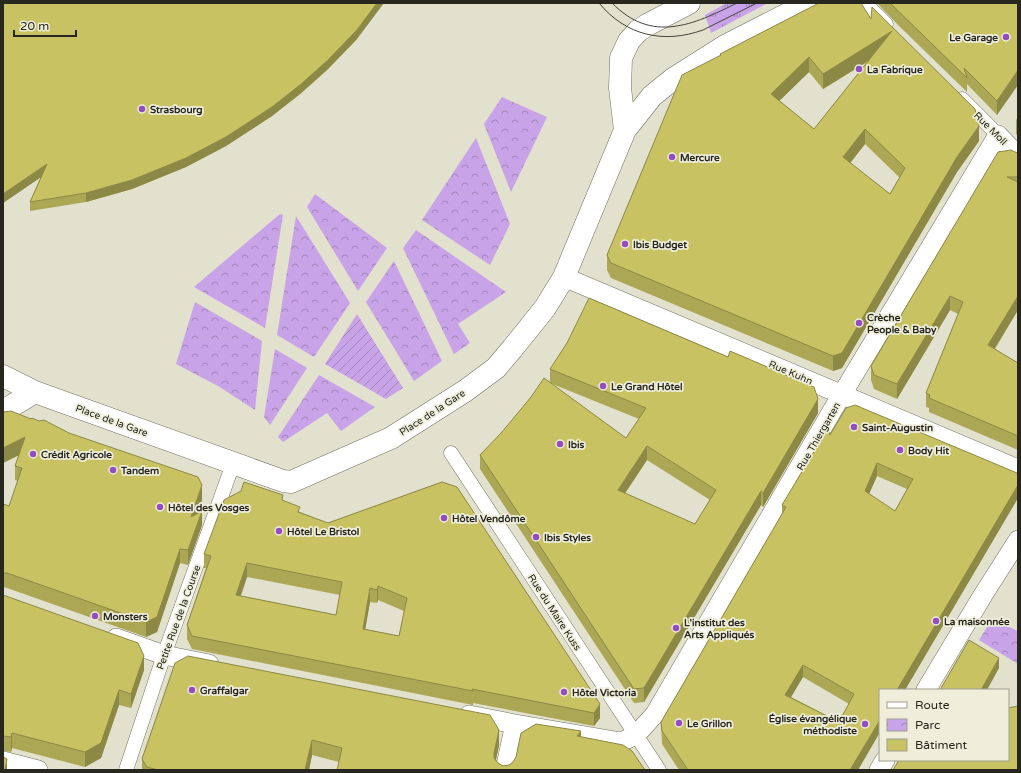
<svg xmlns="http://www.w3.org/2000/svg" width="1021" height="773" font-family="'Varela Round',sans-serif">
  <style>
    .grass { fill: url(#grass-tufts) }
    .park { fill: url(#park-crowns) }
    .garden { fill: url(#garden-furrows) }
    .lines { fill: none; stroke-linecap: round; stroke-linejoin: round }
    .pedestrian-casing { stroke: #727261; stroke-width: 15 }
    .minor-casing { stroke: #727261; stroke-width: 20 }
    .secondary-casing { stroke: #727261; stroke-width: 23 }
    .pedestrian { stroke: #fff; stroke-width: 14 }
    .minor { stroke: #fff; stroke-width: 19 }
    .secondary { stroke: #fff; stroke-width: 22 }
    .tram { stroke: #45443b; stroke-width: 1 }
    .wall { fill: #aca754; fill-rule: evenodd }
    .shaded-wall { fill: #8c8845 }
    .building { fill: #c8c262; stroke: #8c8845; fill-rule: evenodd }
    .poi-dot { fill: #934dc1; stroke: #eeeedb; stroke-width: 1.5 }
    .labels { text-anchor: middle; stroke-width: 3.5; stroke-linejoin: round; paint-order: stroke }
    .poi-label { font-size: 10px; font-weight: bold; fill: #27261f; stroke: #eeeedb; text-anchor: start }
    .street-label { font-size: 10px; fill: #27261f; stroke: #eeeedb }
  </style>
  <defs>
    <pattern id="grass-tufts" width="24" height="20" patternUnits="userSpaceOnUse"><rect width="24" height="20" fill="#c9a3e7"/><path d="M3 7l-1-3M5 7V3M7 7l1-3M15 17l-1-3M17 17v-4M19 17l1-3" fill="none" stroke="#a385bb"/></pattern>
    <pattern id="park-crowns" width="20" height="18" patternUnits="userSpaceOnUse"><rect width="20" height="18" fill="#c9a3e7"/><path d="M2 6a3 3 0 1 1 6 0M12 15a3 3 0 1 1 6 0" fill="none" stroke="#a385bb"/></pattern>
    <pattern id="garden-furrows" width="10" height="10" patternUnits="userSpaceOnUse"><rect width="10" height="10" fill="#c9a3e7"/><path d="M-1 1l2-2M0 10L10 0M9 11l2-2" fill="none" stroke="#a385bb"/></pattern>
  </defs>
  <rect width="100%" height="100%" fill="#e1e1ce"/>
  <path class="grass" d="M727 3H768L711 33 705 15Z"/>
  <path class="park" d="M502 97 547 117 511 192 484 124Z
    M476 138 510 224 490 265 422 220Z
    M315 194 387 248 358 291 307 207Z
    M280 214 283 215 265 328 194 287Z
    M296 216 350 303 314 357 277 335Z
    M416 230 506 292 458 324 470 343 454 354 403 248Z
    M394 261 442 361 414 381 366 302Z
    M195 302 262 341 255 410 218 386 176 364Z
    M275 349 307 368 270 425 264 417Z
    M319 375 375 407 341 431 327 413 283 442 278 437Z
    M992 619 1018 631V664L979 640Z"/>
  <path class="garden" d="M357 314 403 388 386 399 325 364Z"/>
  <g class="lines">
    <defs>
      <path id="pedestrian" d="M865 3 886 24
        M962 99 998 135
        M451 453 659 770
        M126 770 164 655 233 464"/>
      <path id="minor" d="M564 277 1018 469
        M116 638 164 655 209 664
        M926 690 983 595 1018 540
        M469 715 515 724 621 742 636 735 655 714 832 411 998 135 1018 156
        M3 761 38 770
        M505 770 515 724
        M879 770 885 760"/>
      <path id="secondary" d="M625 130 652 96 673 79 725 46 809 3
        M3 376 35 392 283 481 291 482 391 438 465 391 496 368 512 349 545 308 564 277 625 130 620 88 621 58 629 41 638 31 647 25 689 3
        M3 411 35 392"/>
    </defs>
    <use href="#pedestrian" class="pedestrian-casing"/>
    <use href="#minor" class="minor-casing"/>
    <use href="#secondary" class="secondary-casing"/>
    <use href="#pedestrian" class="pedestrian"/>
    <use href="#minor" class="minor"/>
    <use href="#secondary" class="secondary"/>
    <path class="tram" d="M599 3C626 36 664 44 703 30L757 3
      M612 3C652 44 693 25 737 3"/>
  </g>
  <path class="wall" d="M3 3 357 39 327 70 300 94 272 116 226 146 186 167 132 189 86 202 30 211V202L41 177 3 203Z
    M877 3H1018L997 115 967 84V92L898 25Z
    M871 19 979 141 957 172 842 368 833 371 611 278 607 270V255L720 56V54ZM869 61 814 129 779 101 809 72 823 89ZM865 144 900 178 890 194 850 163Z
    M1018 117V136L1016 134V120Z
    M1015 152 1018 153V310L995 349 1018 363V450L929 412V408L926 407V393L958 314 950 310 897 399 874 389 871 380V366Z
    M550 369 818 413 763 507 761 505 644 702 634 703 480 469V455L626 438 639 419 550 383ZM647 460 710 500 695 524 625 493Z
    M3 412 202 500 197 514 202 525 188 565 180 563 157 632 146 637 7 588 3 587V504L9 506 18 481 15 480V466L19 455 3 463Z
    M830 435 1018 476V498L905 690H880V732L858 770H679L662 744 661 722 782 514V505ZM877 476 907 489 895 511 869 494ZM803 677 849 704 839 722 791 697Z
    M442 482 600 718 594 726 473 703V705L192 649 187 639V625L206 568H204V554L283 501 300 512 328 523ZM247 577 340 595 336 615 241 596ZM378 600 404 611 399 636 365 629 370 602 377 603Z
    M3 595 144 670 131 708 119 705 101 758 85 767 12 748 11 752 3 751Z
    M175 663 499 745 496 760 498 763 503 766 509 765 581 737 645 770 339 762 312 755 309 770H142V759Z"/>
  <path class="shaded-wall" d="M377 3H384L357 39 327 70 300 94 272 116 226 146 186 167 132 189 86 202V193Z
    M892 31V46L823 89V74Z
    M809 57V72L771 109V94Z
    M1018 70V85L997 115V101Z
    M979 126V141L957 172 842 368 833 371V356L957 157Z
    M865 129V144L843 172V157Z
    M47 164V173L3 203V194Z
    M950 296V310L897 399V384Z
    M1018 296V310L988 359V345Z
    M818 399V413L763 507V493Z
    M25 437V452L3 463V448Z
    M647 446V460L618 504V490Z
    M877 463V476L865 503V491Z
    M202 485V500L191 531V517Z
    M1018 485V498L905 690H897Z
    M761 491V505L644 702V688Z
    M202 511V525L188 565V550Z
    M180 549V563L157 632 146 637V622Z
    M247 563V577L236 608V595Z
    M378 586V600L377 603V590Z
    M370 588V602L363 642V629Z
    M144 656V670L131 708V694Z
    M999 658V668L987 690H981Z
    M803 665V677L785 707V695Z
    M119 690V705L101 758 85 767V752Z
    M600 704V718L594 726V713Z
    M880 720V732L858 770H850Z
    M499 730V745L494 768V753Z
    M581 731V746L577 736Z
    M12 733V748L11 752V737Z
    M312 740V755L309 770H305Z
    M7 759V770H5Z"/>
  <path class="building" d="M3 3H377L357 30 327 61 300 85 272 107 226 137 186 158 132 180 86 193 30 202 47 164 3 194Z
    M819 3H861L871 19 872 7 975 109 979 126 957 157 842 353 833 356 611 263 607 255 682 75 721 55 720 54ZM892 31 814 129 771 94 809 57 823 74ZM865 129 905 168 890 194 843 157Z
    M890 3H1018V70L997 101 964 68 967 78Z
    M1011 150 1015 152 1018 153V177H1007L1018 182V296L988 345 1018 363V436L929 398 930 395 926 393 963 302 950 296 897 384 874 375 871 366 998 152Z
    M589 298 728 357 730 351 814 387 818 399 763 493 761 491 644 688 634 689 480 455 502 432 531 397 544 378 626 438 646 408 550 369 567 343ZM647 446 716 490 695 524 618 490Z
    M855 405 1017 473 1018 476V485L897 690H880V720L850 770H688L662 731 661 722 786 507 782 505 828 428 830 435 846 408ZM877 463 913 479 895 511 865 491ZM803 665 854 694 839 722 785 695Z
    M11 411 31 419 32 418 39 421 44 420 69 433 198 477 202 485 191 517 202 511 188 550 180 549 157 617 146 622 7 573H3V504L9 506 22 468 15 466 25 437 3 448V412Z
    M244 482 283 495 282 500 300 507 298 512 328 523 442 482 457 487 600 704 594 713 472 689 473 691 192 636 187 625 211 556 204 554 224 500 241 491ZM247 563 342 582 336 615 236 595ZM378 586 407 598 399 636 363 629 370 588 377 590Z
    M3 595 138 643 144 656 131 694 119 690 101 743 85 752 12 733 11 737 3 736Z
    M969 640 999 658 981 690H940Z
    M188 656 490 715 499 730 494 753V758L498 763 503 766 509 765 513 762 516 757 521 733 536 724 581 731 577 736 623 745 632 751 645 770H337L342 748 312 740 305 770H158L147 767 142 759 175 663Z
    M1018 706V770H893L899 760H1008V708Z
    M3 757 7 759 5 770H3Z"/>
  <g class="poi-dot">
    <circle cx="1006" cy="37" r="4"/>
    <circle cx="859" cy="69" r="4"/>
    <circle cx="142" cy="109" r="4"/>
    <circle cx="672" cy="157" r="4"/>
    <circle cx="625" cy="244" r="4"/>
    <circle cx="859" cy="323" r="4"/>
    <circle cx="603" cy="386" r="4"/>
    <circle cx="854" cy="427" r="4"/>
    <circle cx="560" cy="444" r="4"/>
    <circle cx="900" cy="450" r="4"/>
    <circle cx="33" cy="454" r="4"/>
    <circle cx="113" cy="470" r="4"/>
    <circle cx="160" cy="507" r="4"/>
    <circle cx="444" cy="518" r="4"/>
    <circle cx="279" cy="531" r="4"/>
    <circle cx="536" cy="537" r="4"/>
    <circle cx="95" cy="616" r="4"/>
    <circle cx="936" cy="621" r="4"/>
    <circle cx="676" cy="628" r="4"/>
    <circle cx="192" cy="690" r="4"/>
    <circle cx="564" cy="692" r="4"/>
    <circle cx="679" cy="723" r="4"/>
    <circle cx="865" cy="724" r="4"/>
  </g>
  <g class="labels">
    <g class="poi-label">
      <text x="998" y="41" text-anchor="end">Le Garage</text>
      <text x="867" y="73">La Fabrique</text>
      <text x="150" y="113">Strasbourg</text>
      <text x="680" y="161">Mercure</text>
      <text x="633" y="248">Ibis Budget</text>
      <text x="867" y="321">Crèche<tspan x="867" dy="12">People &amp; Baby</tspan></text>
      <text x="611" y="390">Le Grand Hôtel</text>
      <text x="862" y="431">Saint-Augustin</text>
      <text x="568" y="448">Ibis</text>
      <text x="908" y="454">Body Hit</text>
      <text x="41" y="458">Crédit Agricole</text>
      <text x="121" y="474">Tandem</text>
      <text x="168" y="511">Hôtel des Vosges</text>
      <text x="452" y="522">Hôtel Vendôme</text>
      <text x="287" y="535">Hôtel Le Bristol</text>
      <text x="544" y="541">Ibis Styles</text>
      <text x="103" y="620">Monsters</text>
      <text x="944" y="625">La maisonnée</text>
      <text x="684" y="626">L'institut des<tspan x="684" dy="12">Arts Appliqués</tspan></text>
      <text x="200" y="694">Graffalgar</text>
      <text x="572" y="696">Hôtel Victoria</text>
      <text x="857" y="722" text-anchor="end">Église évangélique<tspan x="857" dy="12">méthodiste</tspan></text>
      <text x="687" y="727">Le Grillon</text>
    </g>
    <g class="street-label">
      <text transform="translate(991 128) rotate(45)" y="4">Rue Moll</text>
      <text transform="translate(791 372) rotate(23)" y="4">Rue Kuhn</text>
      <text transform="translate(432 412) rotate(-33)" y="4">Place de la Gare</text>
      <text transform="translate(112 420) rotate(20)" y="4">Place de la Gare</text>
      <text transform="translate(818 436) rotate(-60)" y="4">Rue Thiergarten</text>
      <text transform="translate(555 612) rotate(57)" y="4">Rue du Maire Kuss</text>
      <text transform="translate(178 617) rotate(-70)" y="4">Petite Rue de la Course</text>
    </g>
  </g>
  <rect width="1021" height="773" fill="none" stroke="#27261f" stroke-width="8"/>
  <rect x="879" y="689" width="130" height="72" fill="#eeeedb" stroke="#9e9e90"/>
  <rect x="887" y="702" width="20" height="6" fill="#ffffff" stroke="#9e9e90"/>
  <text x="915" y="709" font-size="12" fill="#27261f">Route</text>
  <rect x="887" y="719" width="20" height="12" fill="url(#park-crowns)" stroke="#9e9e90"/>
  <text x="915" y="729" font-size="12" fill="#27261f">Parc</text>
  <rect x="887" y="739" width="20" height="12" fill="#c8c262" stroke="#9e9e90"/>
  <text x="915" y="749" font-size="12" fill="#27261f">Bâtiment</text>
  <path d="M14 30v6h62v-6" fill="none" stroke="#27261f" stroke-width="2"/>
  <text x="20" y="30" font-size="12" fill="#27261f" stroke="#eeeedb" stroke-width="3" paint-order="stroke">20 m</text>
</svg>
